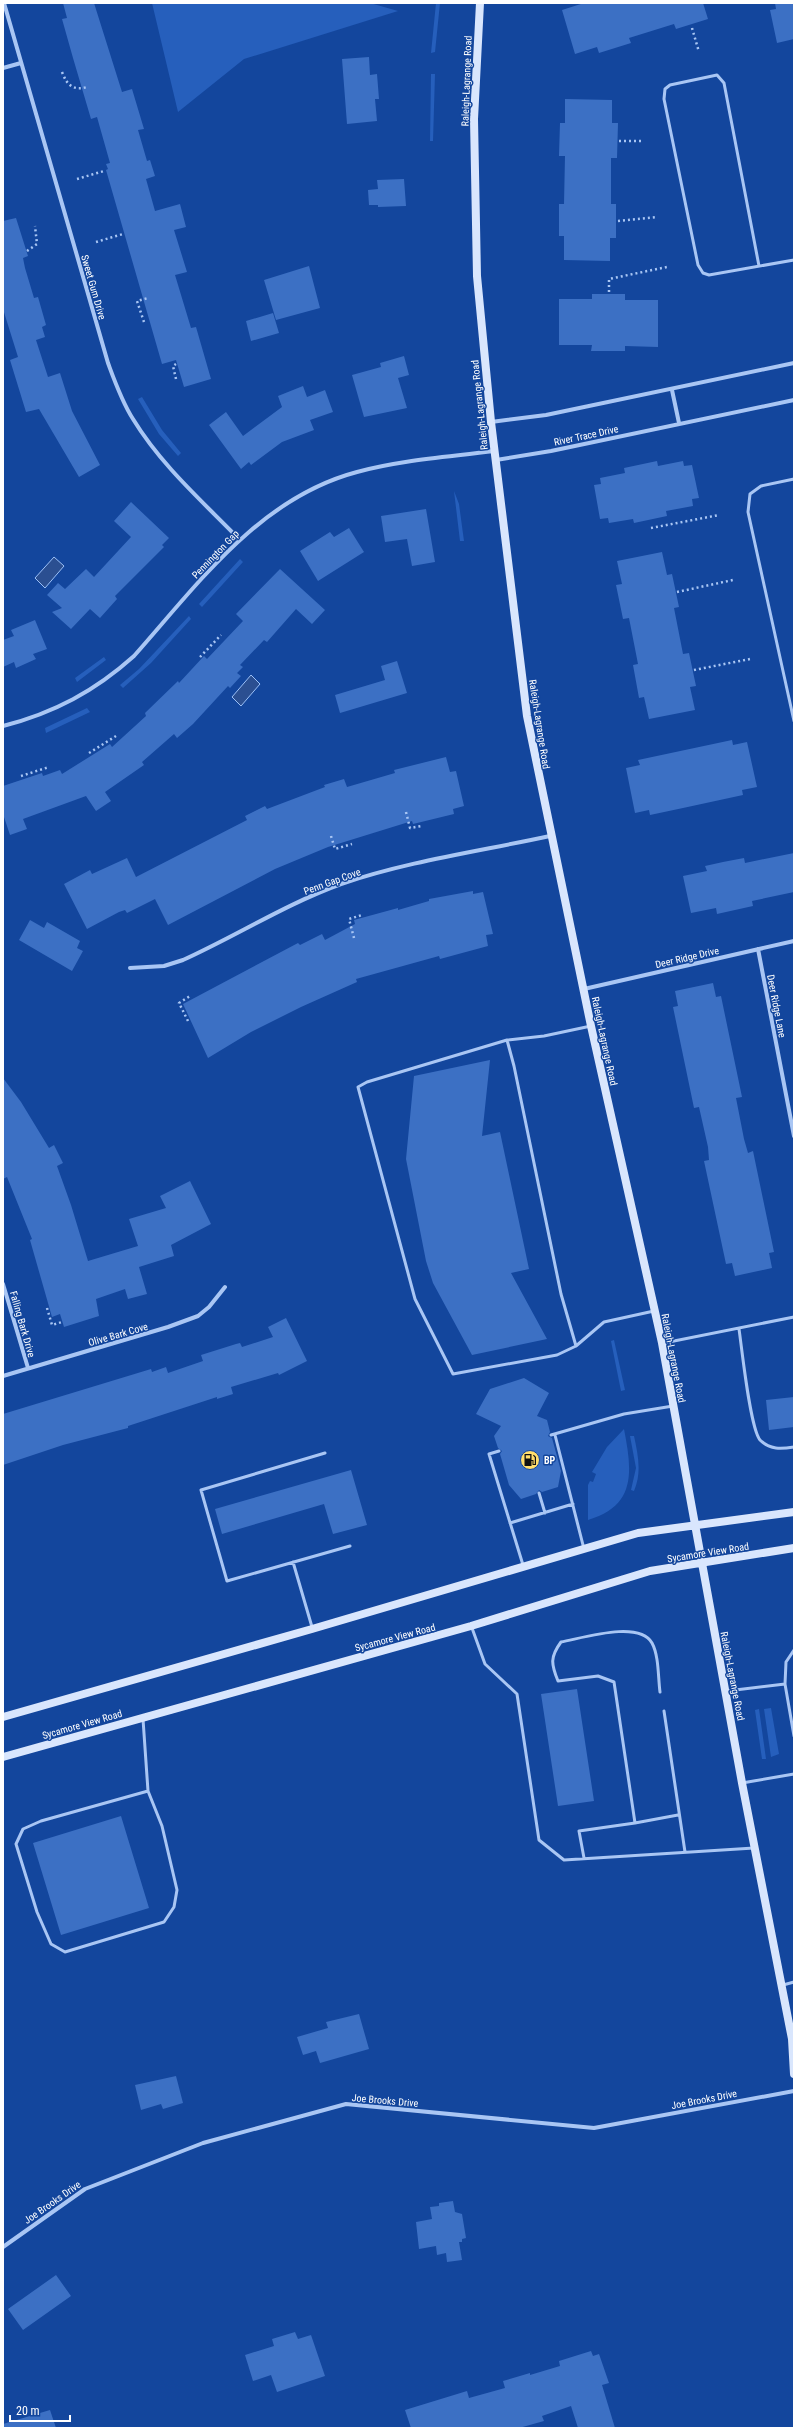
<svg xmlns="http://www.w3.org/2000/svg" width="797" height="2431" font-family="'Roboto Condensed',sans-serif">
  <style>
    .green { fill: #265fbc }
    .water { fill: #2b4f91; stroke: #9bc0f7 }
    .building { fill: #3c70c4 }
    .lines { fill: none; stroke-linecap: round; stroke-linejoin: round }
    .path { stroke: #a9c6f4; stroke-width: 2.5; stroke-dasharray: 2 3; stroke-linecap: butt }
    .lane { stroke: #a9c6f4; stroke-width: 3 }
    .street { stroke: #a9c6f4; stroke-width: 4 }
    .secondary { stroke: #d9e6fd; stroke-width: 8 }
    .labels { text-anchor: middle; stroke-width: 3; stroke-linejoin: round; paint-order: stroke }
    .street-label { font-size: 10px; fill: #fff; stroke: #13469d }
    .poi-label { font-size: 10px; font-weight: bold; fill: #fff; stroke: #13469d; text-anchor: start }
  </style>
  <rect width="100%" height="100%" fill="#13469d"/>
  <path class="green" d="M152 3H370L398 11 244 59 178 112Z
    M436 3H440L435 52 431 53Z
    M431 74H435L433 141H430Z
    M142 397 162 430 181 453 178 456 159 434 138 399Z
    M454 491 459 504 464 541H460Z
    M240 559 243 562 202 607 199 604Z
    M189 616 191 619 151 663 123 688 120 685 139 669Z
    M104 657 106 660 77 682 75 678Z
    M87 708 90 712 46 733 45 728Z
    M614 1340 625 1390 621 1391 611 1341Z
    M624 1429C632 1470 637 1506 588 1520V1485L590 1481 593 1482 596 1474 592 1472 607 1447Z
    M630 1436H634C638 1455 642 1472 634 1491L631 1490 636 1468Z
    M771 1708 779 1754 771 1757 764 1709Z
    M759 1709 766 1759H762L755 1710Z"/>
  <path class="water" d="M54 557 64 566 45 588 35 578Z
    M251 675 260 684 241 706 232 697Z"/>
  <path class="building" d="M63 3H94L122 92 132 89 144 129 138 130 147 161 150 160 155 176 146 179 155 211 180 204 186 227 174 230 187 272 175 275 191 328 196 327 211 379 184 387 176 360 162 364 106 170 108 169 106 164 110 163 97 117 91 119 73 58 62 19 67 18Z
    M584 3H703L708 19 676 29 674 24 629 38 631 43 599 53 597 47 575 54 562 10Z
    M775 3H794V39L777 43 770 10 776 9Z
    M369 57 370 75 377 74 379 99H375L377 121 347 124 342 59Z
    M565 99 612 100V123H618L617 158H611V204H616V238H610V261L564 260V236H559V204H564L565 156H559L560 123H565Z
    M404 179 406 206 378 207V205H369L368 190 378 189 377 180Z
    M16 218 28 256 23 258 25 268 34 298 38 297 46 325 42 327 45 337 36 340 48 377 60 373 72 411 100 465 79 477 39 409 26 412 10 360 18 357 3 309V221Z
    M309 266 320 308 276 320 264 280Z
    M592 294H625V300H658V347L625 346V351H591L592 345H559V299H592Z
    M273 313 279 333 251 341 246 321Z
    M404 356 409 375 398 378 407 408 364 417 352 375 381 367 380 363Z
    M303 386 307 397 325 390 333 412 310 420 314 430 282 442 251 465 249 462 241 469 209 425 226 412 243 436 282 407 278 396Z
    M657 461 658 466 683 461 684 466 692 465 699 498 692 499 693 506 666 511 667 516 634 523 633 519 609 523 608 518 600 519 594 485 601 484 600 478 625 473 624 468Z
    M131 502 169 538 162 545 164 547 115 596 117 599 100 618 90 609 71 629 52 612 62 608 47 595 58 583 65 589 86 569 94 577 131 537 114 521Z
    M426 509 435 562 412 566 407 539 385 542 381 516Z
    M349 528 364 552 318 581 300 551 330 532 334 537Z
    M662 552 667 575 672 574 679 607 674 608 683 654 689 653 696 686 690 687 695 710 649 719 644 697 639 698 633 665 638 664 629 618 623 619 616 585 622 584 617 561Z
    M280 569 325 610 312 624 296 609 267 642 264 640 240 665 243 667 237 673 241 676 230 688 228 686 193 724 177 738 174 734 142 762 144 765 105 792 111 801 96 811 86 796 23 819 27 829 10 835 3 814V786L42 773 43 776 60 770 62 774 110 744 112 747 146 716 145 713 178 681 179 683 204 656 207 659 243 621 236 614Z
    M35 620 47 649 33 654 36 659 16 668 14 662 3 667V640L14 636 11 630Z
    M397 661 407 693 340 713 335 695 385 680 381 666Z
    M732 740 733 745 747 742 757 787 742 790 743 795 683 808 650 815 649 810 635 813 626 768 640 765 638 760Z
    M446 757 450 772 456 771 464 806 453 809 454 814 413 824 412 821 328 847 275 869 168 925 155 899 127 913 125 910 119 912 87 929 64 884 90 870 92 874 127 858 136 877 247 820 245 816 265 806 267 809 325 787 324 785 344 779 347 787 395 773 394 770Z
    M794 853V892L752 901 753 906 717 914 716 908 691 913 683 876 707 871 705 866 723 862 744 858 745 863Z
    M473 891V894L483 892 493 934 486 935 488 946 440 959 439 956 356 979 357 982 301 1007 251 1032 208 1058 183 1004 298 943 300 945 322 934 325 940 355 924 354 920 398 908V910L429 901V899Z
    M30 920 44 928 47 922 80 941 77 948 83 951 72 971 19 940Z
    M713 983 716 997 721 996 742 1097 736 1098 744 1139 748 1153 753 1151 774 1252 769 1253 772 1268 735 1276 732 1263 726 1264 704 1161 709 1160 708 1147 699 1107 694 1108 673 1007 678 1006 675 991Z
    M490 1060 482 1136 500 1132 529 1269 511 1273 547 1339 472 1355 433 1283 426 1261 406 1159 414 1076Z
    M3 1078 21 1102 49 1148 54 1145 63 1163 57 1166 71 1205 88 1261 138 1246 129 1219 166 1208 160 1196 190 1181 211 1224 171 1245 174 1256 139 1267 147 1294 128 1299 125 1289 96 1299 99 1316 64 1327 60 1314 52 1317 30 1240 32 1239 7 1177 3 1179Z
    M286 1318 307 1361 279 1375 278 1373 231 1387 233 1394 217 1399V1397L128 1426V1428L63 1445 3 1465V1414L151 1369 152 1372 166 1367 168 1373 203 1361 201 1355 236 1344 240 1343 242 1347 273 1337 268 1327Z
    M524 1378 549 1393 537 1416 547 1420 550 1432 548 1436 552 1438 561 1471 558 1487 542 1492 539 1490 536 1494 521 1499 509 1485 500 1454 502 1451 498 1448 494 1436 501 1426 476 1414 490 1389Z
    M794 1397V1427L769 1430 766 1400Z
    M351 1470 367 1525 333 1534 324 1504 222 1534 215 1509Z
    M577 1689 594 1801 558 1806 541 1694Z
    M121 1816 149 1908 61 1935 33 1843Z
    M359 2014 369 2049 320 2063 316 2051 303 2055 297 2037 328 2028 326 2022Z
    M176 2076 183 2103 163 2109 161 2104 141 2110 135 2085Z
    M453 2201 455 2212 462 2214 466 2238 462 2239V2242H459L462 2260 447 2262 446 2253 437 2255 436 2246 419 2249 416 2222 432 2219 430 2207 439 2206V2203Z
    M56 2275 71 2296 23 2330 8 2309Z
    M295 2332 298 2339 311 2335 325 2376 277 2392 271 2375 253 2381 245 2355 274 2346 272 2339Z
    M591 2351 593 2356 599 2354 609 2383 602 2385 615 2428H578L571 2406 542 2416 544 2421 519 2428H411L405 2410 467 2391 469 2398 505 2388 503 2381 530 2373V2375L560 2366 559 2361Z
    M50 2410 56 2428H4L3 2424Z"/>
  <g class="lines">
    <path class="path" d="M692 28 699 52
      M62 72C67 85 73 91 87 87
      M619 141H641
      M77 179 104 171
      M618 221 657 217
      M96 242 123 234
      M27 251 37 244 35 226
      M609 292V279L667 267
      M144 322 137 301 148 298
      M176 379 173 366 176 364
      M651 528 719 515
      M677 592 733 580
      M200 657 221 635
      M694 670 750 659
      M89 753 116 736
      M21 776 49 767
      M406 812 410 828 422 826
      M331 836 335 849 352 844
      M354 938 349 919 362 915
      M188 1021 179 1003 190 996
      M47 1308 52 1325 62 1322"/>
    <path class="lane" d="M759 266 724 83 717 75 670 85 665 89 664 99 698 265 703 273 709 275 794 260
      M794 479 761 486 750 494 748 512 794 721
      M591 1026 544 1036 507 1040 514 1066 561 1294 576 1346 604 1322 654 1311
      M507 1040 367 1082 358 1087 415 1299 453 1374 557 1355 576 1346
      M739 1329C742 1349 750 1428 760 1440 770 1450 781 1449 794 1447
      M664 1343 794 1317
      M551 1435 624 1414 673 1406
      M555 1435 584 1549
      M499 1451 489 1454 523 1565
      M325 1453 201 1490 227 1581 350 1546
      M539 1493 545 1513
      M510 1523 573 1504
      M293 1562 312 1627
      M472 1628 485 1664 517 1694 539 1840 564 1860 754 1848
      M794 1650 786 1662 785 1684 794 1736
      M727 1691 785 1684
      M660 1692C658 1677 659 1656 652 1643 639 1620 583 1638 561 1642 550 1657 551 1664 558 1681L598 1676 614 1682 635 1823 678 1815
      M664 1711 685 1852
      M143 1719 148 1791 162 1826 177 1890 174 1907 164 1922 65 1952 51 1944 37 1912 16 1844 23 1829 41 1821 148 1791
      M742 1783 794 1774
      M584 1858 579 1831 635 1823
      M783 1985 794 1982"/>
    <path class="street" d="M4 3 108 363C115 382 122 402 133 419 161 465 202 501 239 539
      M3 68 21 63
      M672 390 679 423
      M491 422 546 415 794 363
      M496 460 551 451 794 400
      M3 726C54 713 95 691 134 656 198 584 259 498 357 472 401 460 449 457 494 451
      M758 949 794 1136
      M130 968 164 966 183 960C236 936 286 904 341 884 408 861 481 851 550 836
      M584 989 794 941
      M3 1284 28 1368
      M3 1376 168 1327 198 1316 209 1307 225 1287
      M3 2247 85 2189 203 2143 346 2104 594 2128 794 2091"/>
    <path class="secondary" d="M480 3 474 119 477 276 491 422 527 716 591 1026 662 1343 742 1783 792 2039 794 2074
      M3 1717 312 1629 638 1533 794 1512
      M3 1757 471 1626 650 1571 794 1548"/>
  </g>
  <defs>
    <symbol id="fuel-disc" viewBox="-11 -11 22 22"><circle r="9.5" fill="#ffde6c" stroke="#13469d"/><path d="M-5.5-6h7V0h2V4h1.3V-2.5L3-4.5l.8-.8L6-3V5H2.5V1h-1V6h-7ZM-4.2-4.7v3.2H.2V-4.7Z" fill="#111"/></symbol>
  </defs>
  <g fill-rule="evenodd">
    <use href="#fuel-disc" x="519" y="1449" width="22" height="22"/>
  </g>
  <g class="labels">
    <g class="street-label">
      <text transform="translate(466 81) rotate(-88)" y="4">Raleigh-Lagrange Road</text>
      <text transform="translate(94 287) rotate(74)" y="4">Sweet Gum Drive</text>
      <text transform="translate(479 405) rotate(-96)" y="4">Raleigh-Lagrange Road</text>
      <text transform="translate(586 435) rotate(-12)" y="4">River Trace Drive</text>
      <text transform="translate(215 554) rotate(-46)" y="4">Pennington Gap</text>
      <text transform="translate(540 724) rotate(81)" y="4">Raleigh-Lagrange Road</text>
      <text transform="translate(332 881) rotate(-20)" y="4">Penn Gap Cove</text>
      <text transform="translate(687 957) rotate(-13)" y="4">Deer Ridge Drive</text>
      <text transform="translate(777 1006) rotate(79)" y="4">Deer Ridge Lane</text>
      <text transform="translate(605 1041) rotate(78)" y="4">Raleigh-Lagrange Road</text>
      <text transform="translate(23 1324) rotate(74)" y="4">Falling Bark Drive</text>
      <text transform="translate(118 1334) rotate(-16)" y="4">Olive Bark Cove</text>
      <text transform="translate(674 1358) rotate(79)" y="4">Raleigh-Lagrange Road</text>
      <text transform="translate(708 1552) rotate(-9)" y="4">Sycamore View Road</text>
      <text transform="translate(395 1637) rotate(-15)" y="4">Sycamore View Road</text>
      <text transform="translate(733 1676) rotate(79)" y="4">Raleigh-Lagrange Road</text>
      <text transform="translate(82 1724) rotate(-16)" y="4">Sycamore View Road</text>
      <text transform="translate(704 2099) rotate(-11)" y="4">Joe Brooks Drive</text>
      <text transform="translate(385 2100) rotate(5)" y="4">Joe Brooks Drive</text>
      <text transform="translate(52 2202) rotate(-35)" y="4">Joe Brooks Drive</text>
    </g>
    <g class="poi-label">
      <text x="544" y="1464">BP</text>
    </g>
  </g>
  <rect width="797" height="2431" fill="none" stroke="#ffffff" stroke-width="8"/>
  <path d="M10 2415v6h60v-6" fill="none" stroke="#ffffff" stroke-width="2"/>
  <text x="16" y="2415" font-size="12" fill="#ffffff" stroke="#13469d" stroke-width="3" paint-order="stroke">20 m</text>
</svg>
